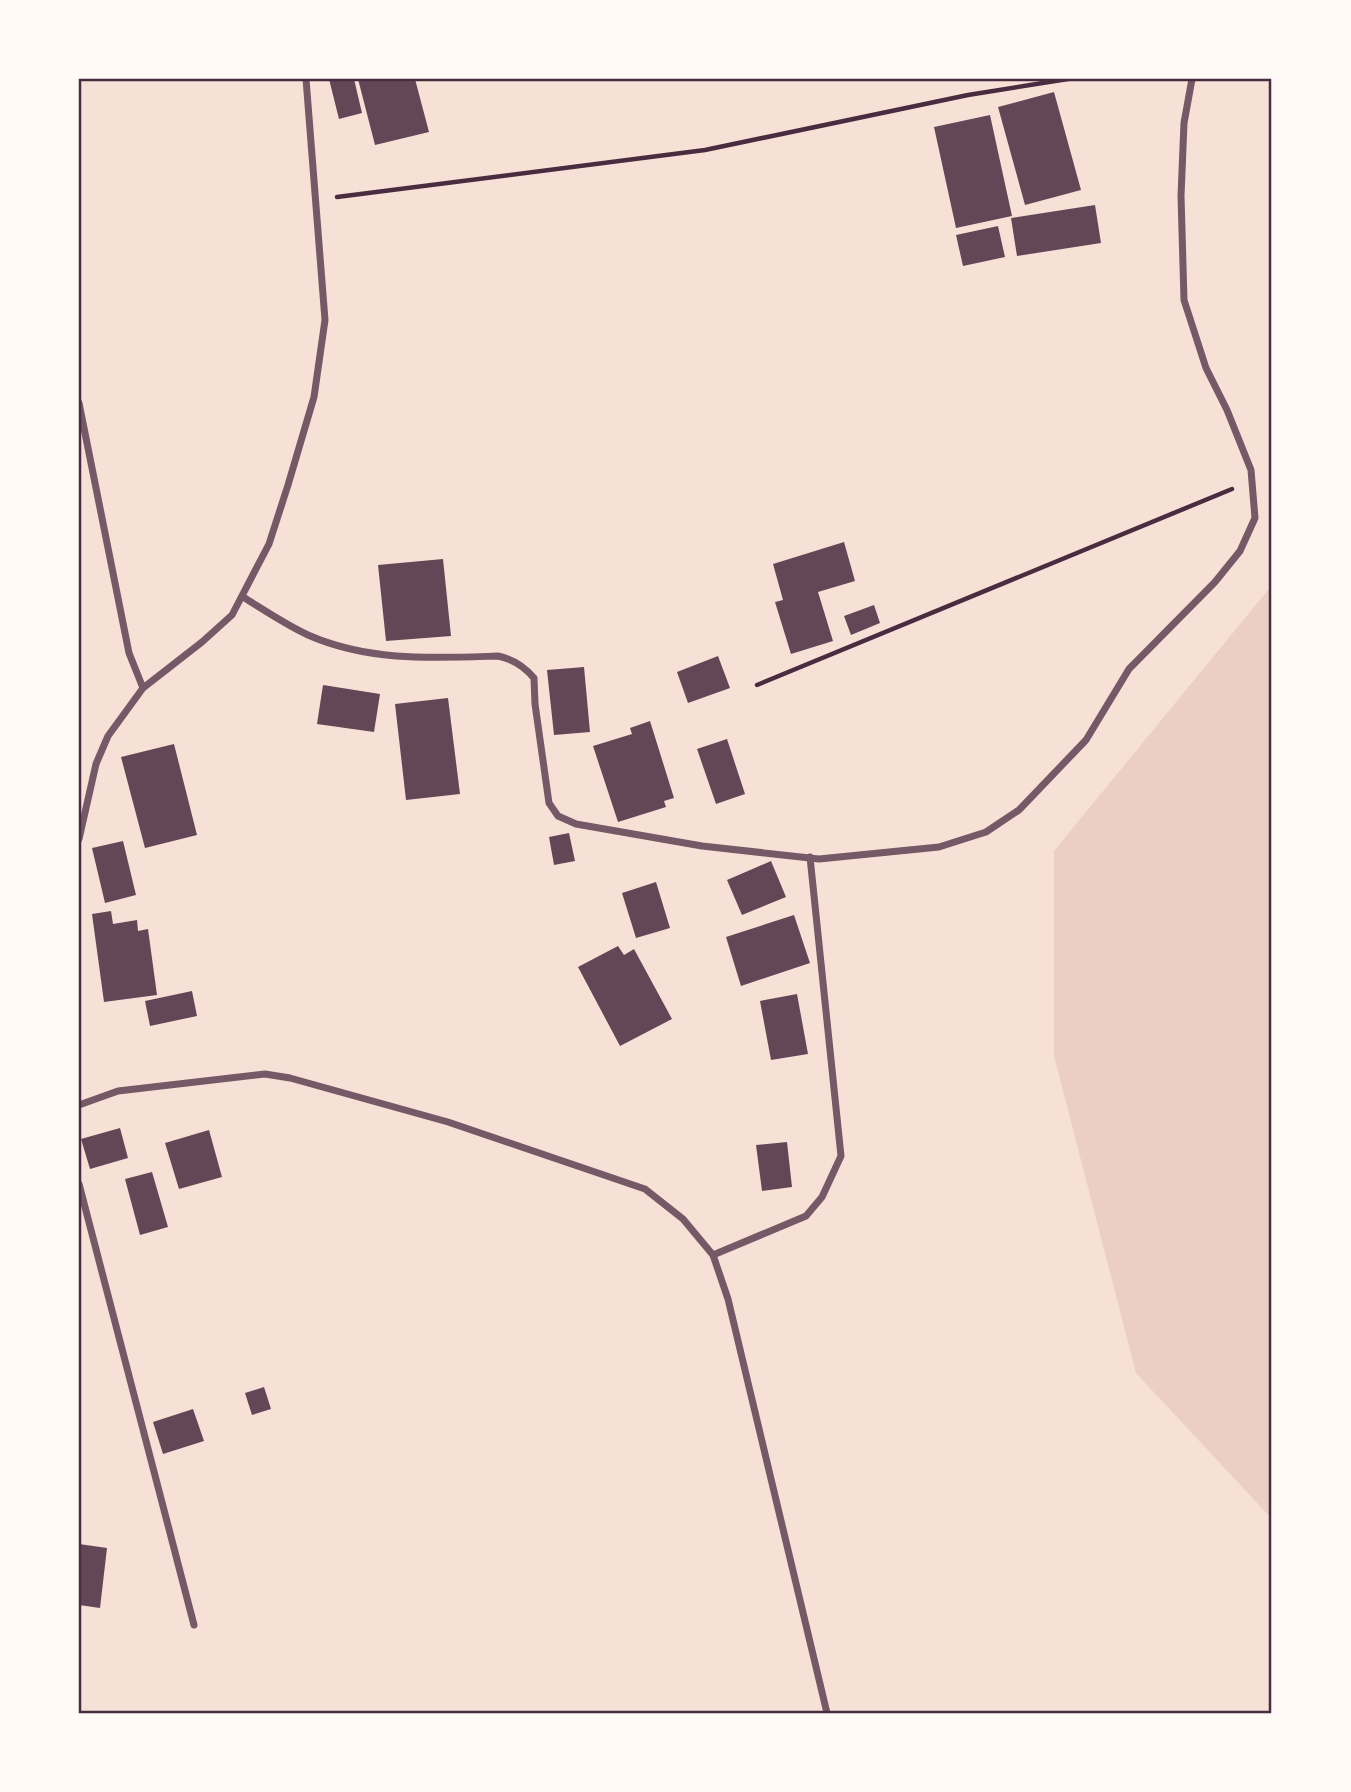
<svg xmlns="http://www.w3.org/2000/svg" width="1351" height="1792" font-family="Ubuntu,sans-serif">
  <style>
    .green { fill: #ebcfc5 }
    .building { fill: #644757 }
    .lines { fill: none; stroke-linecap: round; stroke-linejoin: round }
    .path { stroke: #4a2c40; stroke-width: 4.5 }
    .minor { stroke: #755966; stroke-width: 7 }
    .neatline { fill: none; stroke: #4a2c40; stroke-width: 2.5 }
  </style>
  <rect width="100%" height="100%" fill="#f7e1d7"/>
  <path class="green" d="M1272 585V1519L1136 1373 1054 1056V851Z"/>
  <path class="building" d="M329 79H354L362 113 339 119Z
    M358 79H415L429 132 375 145Z
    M1054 92 1081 190 1025 205 998 107Z
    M990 115 1012 216 956 228 934 127Z
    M1095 205 1101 243 1017 256 1011 218Z
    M998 226 1005 257 963 266 956 235Z
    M844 542 855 581 818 592 833 641 791 654 775 602 783 600 773 564Z
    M443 559 451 636 386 641 378 565Z
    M874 605 880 623 851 635 844 616Z
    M718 656 730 688 688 703 677 672Z
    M584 667 590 732 554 735 547 670Z
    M323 685 380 694 374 732 317 724Z
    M448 698 460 794 406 800 395 704Z
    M650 721 674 798 664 801 666 807 618 822 593 746 632 734 630 728Z
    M727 739 745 794 716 804 697 749Z
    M174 744 197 835 145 848 121 757Z
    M569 833 575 861 554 865 549 837Z
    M123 841 136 895 105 903 92 848Z
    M771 861 786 897 742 915 727 880Z
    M656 882 670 928 636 938 622 893Z
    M111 911 113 924 137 920 138 931 148 929 157 995 104 1002 92 914Z
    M794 915 810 963 741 986 726 937Z
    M618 946 624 955 634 949 672 1019 620 1046 578 967Z
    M192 991 197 1016 150 1026 145 1001Z
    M797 994 808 1054 771 1060 760 1001Z
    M120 1128 128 1158 90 1169 81 1139Z
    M209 1130 222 1177 179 1189 165 1143Z
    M787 1142 792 1187 762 1191 756 1145Z
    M152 1172 168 1227 140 1235 125 1179Z
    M264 1387 271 1409 252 1415 245 1393Z
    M193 1409 204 1441 163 1454 153 1422Z
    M79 1544 107 1548 100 1608 79 1605Z"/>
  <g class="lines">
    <path class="path" d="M337 197 705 150 968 95 1068 79
      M757 685 1232 489"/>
    <path class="minor" d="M79 403 129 653 143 688
      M243 597C264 610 286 625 308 635 369 662 434 658 498 656 513 659 524 666 534 678L535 704 549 803 558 816 576 824 702 846 819 859 939 847 986 832 1019 810 1086 740 1129 669 1215 582 1240 551 1255 518 1251 470 1227 410 1206 368 1184 300 1181 196 1184 123 1192 79
      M79 839 96 764 108 736 143 688 202 642 232 615 269 544 288 485 314 397 325 320 306 79
      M79 1105 118 1091 265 1074 290 1078 448 1122 645 1189 683 1219 713 1255 728 1299 827 1713
      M79 1184 194 1625
      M713 1255 806 1216 822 1197 841 1156 810 857"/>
  </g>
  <rect width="1351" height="1792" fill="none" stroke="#fffaf5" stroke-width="161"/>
  <rect x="80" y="80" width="1190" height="1632" class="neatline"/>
</svg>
